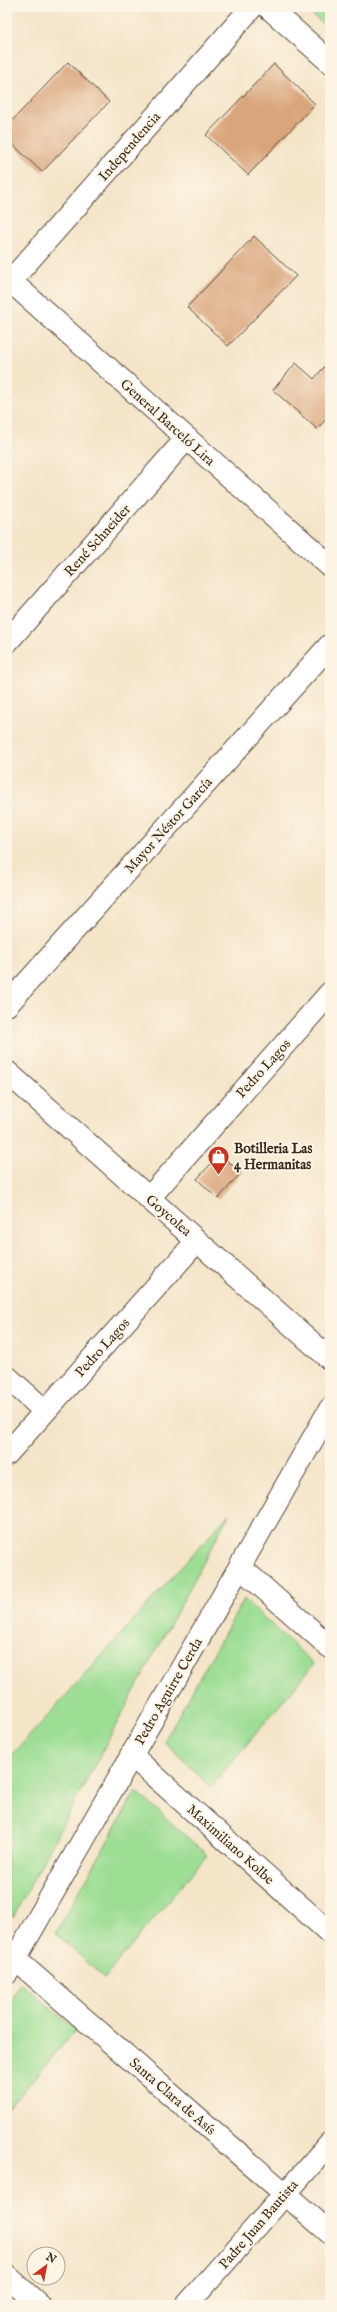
<svg xmlns="http://www.w3.org/2000/svg" width="337" height="2312" font-family="'IM FELL English',serif">
  <style>
    .green { fill: #9dde94; stroke: #6c8459 }
    .building { fill: #daa57b }
    .lines { fill: none; stroke-linecap: round; stroke-linejoin: round }
    .street-casing { stroke: #574638; stroke-width: 24 }
    .secondary-casing { stroke: #574638; stroke-width: 24 }
    .street { stroke: #fff; stroke-width: 22 }
    .secondary { stroke: #fff; stroke-width: 22 }
    .labels { text-anchor: middle; stroke-width: 4; stroke-linejoin: round; paint-order: stroke }
    .street-label { font-size: 14px; fill: #3b2a1e; stroke: #fcf5e5 }
    .poi-label { font-size: 14px; font-weight: bold; fill: #3b2a1e; stroke: #fcf5e5; text-anchor: start }
  </style>
  <rect width="100%" height="100%" fill="#fcf5e5"/>
  <filter id="ink" filterUnits="userSpaceOnUse"><feTurbulence type="fractalNoise" baseFrequency=".025" numOctaves="2"/><feDisplacementMap in="SourceGraphic" scale="8" xChannelSelector="R" yChannelSelector="G"/><feConvolveMatrix kernelMatrix="1 2 1 2 8 2 1 2 1" color-interpolation-filters="sRGB"/></filter>
  <filter id="wash" filterUnits="userSpaceOnUse"><feTurbulence type="fractalNoise" baseFrequency=".012" numOctaves="4" result="noise"/><feDisplacementMap in="SourceGraphic" scale="16" xChannelSelector="R" yChannelSelector="G"/><feGaussianBlur stdDeviation="0.9" result="paint"/><feColorMatrix in="noise" values="0 0 0 0 0 0 0 0 0 0 0 0 0 0 0 0 0 1.4 0 .05"/><feComposite in="paint" operator="in"/></filter>
  <g filter="url(#wash)">
    <rect width="100%" height="100%" fill="#f4e5c9"/>
    <path class="green" d="M304 7H330V30Z
      M230 1513 13 1917 7 1912V1761Z
      M244 1599 314 1664 211 1787 164 1741Z
      M136 1791 207 1855 104 1978 56 1933Z
      M20 1983 76 2030 7 2109V2006Z"/>
    <g id="blocks">
      <path class="building" d="M68 62 109 102 42 172 7 139V126Z
        M274 64 315 104 248 175 206 135Z
        M254 236 296 276 228 346 187 307Z
        M330 360V419L328 417 317 429 273 390 296 363 314 379Z
        M220 1154 241 1173 218 1199 197 1179Z"/>
    </g>
  </g>
  <g filter="url(#ink)">
    <use href="#blocks" fill-opacity="0" stroke="#574638" stroke-width="1"/>
    <g class="lines">
      <defs>
        <path id="street" d="M7 278 330 566
          M7 285 252 7
          M7 642 187 438
          M7 1005 330 645
          M7 1072 330 1359
          M149 1198 330 993
          M7 1377 45 1411
          M7 1454 197 1241
          M240 1567 330 1647
          M131 1755 330 1933
          M7 1952 330 2233
          M187 2305 330 2143"/>
        <path id="secondary" d="M268 7 330 62
          M7 1973 330 1409
          M7 2276 39 2305"/>
      </defs>
      <use href="#street" class="street-casing"/>
      <use href="#secondary" class="secondary-casing"/>
      <use href="#street" class="street"/>
      <use href="#secondary" class="secondary"/>
    </g>
  </g>
  <defs>
    <symbol id="shop-pin" viewBox="-11 -11 22 30"><path d="M0 17L-7.5 6A9.5 9.5 0 1 1 7.5 6Z" fill="#c8321e" stroke="#fcf5e5"/><path d="M-5-2.5h2.3a2.7 3.5 0 0 1 5.4 0H5L5.5 6h-11ZM-1.5-2.5h3a1.5 2.3 0 0 0-3 0Z" fill="#fff"/></symbol>
  </defs>
  <g fill-rule="evenodd">
    <use href="#shop-pin" x="206" y="1144" width="25" height="34"/>
  </g>
  <g class="labels">
    <g class="street-label">
      <text transform="translate(129 146) rotate(-49)" y="5">Independencia</text>
      <text transform="translate(168 422) rotate(42)" y="5">General Barceló Lira</text>
      <text transform="translate(97 540) rotate(-48)" y="5">René Schneider</text>
      <text transform="translate(168 825) rotate(-48)" y="5">Mayor Néstor García</text>
      <text transform="translate(263 1068) rotate(-48)" y="5">Pedro Lagos</text>
      <text transform="translate(169 1215) rotate(41)" y="5">Goycolea</text>
      <text transform="translate(102 1347) rotate(-48)" y="5">Pedro Lagos</text>
      <text transform="translate(168 1691) rotate(-60)" y="5">Pedro Aguirre Cerda</text>
      <text transform="translate(231 1844) rotate(42)" y="5">Maximiliano Kolbe</text>
      <text transform="translate(173 2096) rotate(41)" y="5">Santa Clara de Asís</text>
      <text transform="translate(258 2224) rotate(-49)" y="5">Padre Juan Bautista</text>
    </g>
    <g class="poi-label">
      <text x="234" y="1153">Botilleria Las<tspan x="234" dy="16">4 Hermanitas</tspan></text>
    </g>
  </g>
  <rect width="337" height="2312" fill="none" stroke="#fcf5e5" stroke-width="24"/>
  <g transform="translate(46 2266) rotate(32)"><circle r="19" fill="#fcf5e5" stroke="#afa495"/>
  <path d="M0-3L7 15L0 10L-7 15Z" fill="#c8321e"/>
  <text y="-6" font-size="11" font-weight="bold" text-anchor="middle" fill="#3b2a1e">N</text>
  </g>
</svg>
